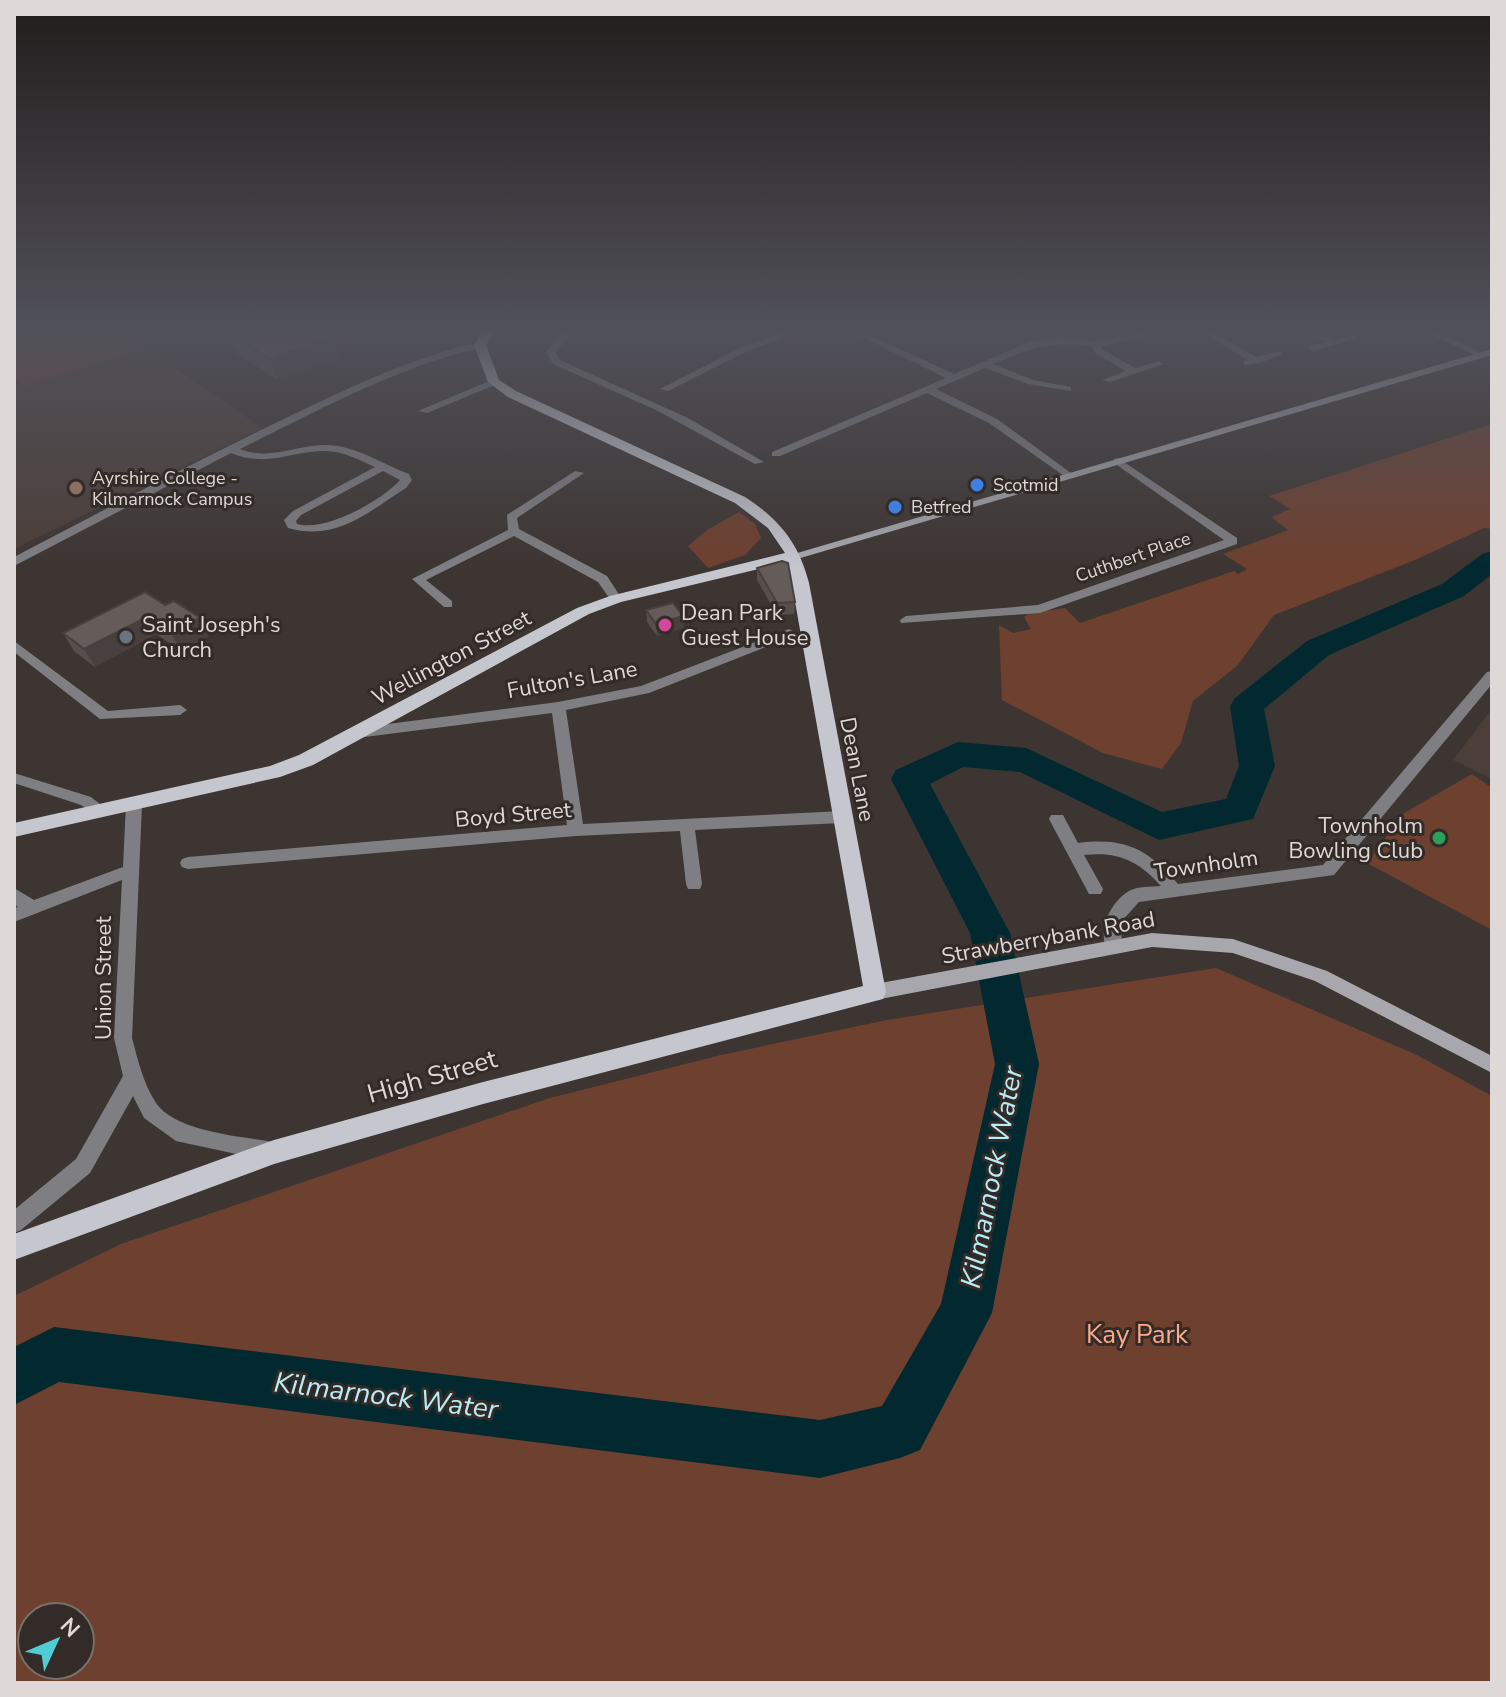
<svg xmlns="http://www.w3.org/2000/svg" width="1506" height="1697" font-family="'Nunito Sans',sans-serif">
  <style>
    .built { fill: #4c3e38 }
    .green { fill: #6e402f; fill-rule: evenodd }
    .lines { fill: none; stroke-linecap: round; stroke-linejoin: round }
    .river { fill: #01292f; fill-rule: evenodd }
    .minor { fill: #7f7f83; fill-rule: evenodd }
    .secondary { fill: #a7a7ad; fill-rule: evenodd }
    .primary { fill: #c6c6ce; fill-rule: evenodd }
    .wall { fill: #574f4d }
    .shaded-wall { fill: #47403e }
    .building { fill: #655c59; stroke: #47403e; stroke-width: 2 }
    .shop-dot { fill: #3f7fe0; stroke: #332b28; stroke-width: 3 }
    .education-dot { fill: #8d6e63; stroke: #332b28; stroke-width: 3 }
    .hotel-dot { fill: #d1479c; stroke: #332b28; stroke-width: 3 }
    .worship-dot { fill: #6b7280; stroke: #332b28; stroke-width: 3 }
    .leisure-dot { fill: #2e9e5b; stroke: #332b28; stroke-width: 3 }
    .labels { text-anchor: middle; stroke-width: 6; stroke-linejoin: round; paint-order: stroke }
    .far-poi-label { font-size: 18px; fill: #ded9d7; stroke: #332b28; text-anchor: start }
    .far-street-label { font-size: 18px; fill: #ded9d7; stroke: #332b28 }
    .poi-label { font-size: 22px; fill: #ded9d7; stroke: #332b28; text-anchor: start }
    .street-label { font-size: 22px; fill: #ded9d7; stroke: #332b28 }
    .near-street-label { font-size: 26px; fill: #ded9d7; stroke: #332b28 }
    .near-park-label { font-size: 26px; fill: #ffa989; stroke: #332b28 }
    .near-water-label { font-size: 28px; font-style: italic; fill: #b8edf7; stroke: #332b28 }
  </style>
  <rect width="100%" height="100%" fill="#3d3532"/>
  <path class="built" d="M14 331H121L262 428 14 549Z
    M1492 709V779L1453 760Z"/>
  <path class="green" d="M14 331H110L138 350 24 386 14 378Z
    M1492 424V529L1484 528 1415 560 1274 615 1238 665 1193 701 1181 743 1162 769 1103 753 1002 700 999 625 1013 633 1031 629 1024 617 1030 613 1065 608 1080 623 1234 571 1238 574 1247 569 1223 554 1288 530 1271 517 1290 509 1269 496Z
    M739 512 755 524 761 538 745 555 708 568 688 546 707 530Z
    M1472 774 1492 788V930L1367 863 1404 813Z
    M1216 968 1417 1055 1492 1096V1683H14V1296L121 1244 550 1098 721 1055 887 1020ZM32 1617H80V1665H32Z"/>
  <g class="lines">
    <path class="river" d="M1492 551V574L1464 596 1329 655 1264 709 1275 766 1253 819 1159 840 1020 772 963 767 930 784 1010 933 1039 1064 992 1313 920 1450 900 1458 820 1478 59 1382 14 1405V1347L54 1327 820 1420 882 1406 941 1304 995 1064 970 933 891 779 896 770 958 742 1026 748 1162 812 1226 799 1239 766 1230 706 1235 698 1307 641 1442 584 1482 554Z"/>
    <path class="minor" d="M562 331H572L556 352 560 360 688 418 764 462 755 464 656 410 553 364 546 352Z
      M786 331H799L746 352 668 391 660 389 740 348Z
      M850 331H861L954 374 1032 341 1060 337 1096 341 1149 331H1168L1101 346 1103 350 1135 368 1159 361 1164 364 1110 382 1102 380 1126 371 1096 354 1092 346C1048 341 1034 347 993 364L1033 380 1071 387V391L1028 384 985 368 936 389 997 419 1071 473V477L1067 478 989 423 927 393 780 456H772V452L946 378Z
      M1201 331H1211L1256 357 1278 351 1283 354 1259 363 1244 365V361L1247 360Z
      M1308 331H1319L1335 340 1352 335 1357 338 1313 351 1308 348 1310 346 1325 342Z
      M1423 331H1435L1487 355 1479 357Z
      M480 342 485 345 483 347C397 367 319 410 240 449 269 461 296 445 326 445 355 445 382 464 409 474L412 480 406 488C368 512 336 542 288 528L284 520 293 511 375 467C359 460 343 451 326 451 290 451 268 468 231 453L14 566V557C106 509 198 460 292 415 353 386 413 357 480 342ZM383 471 400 480C381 501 326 532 297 524L296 521 301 515Z
      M494 379 497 380V384L427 413 418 411Z
      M1118 458 1237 538V544L1040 613 901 623 900 620 906 616 1038 605 1224 540 1114 463V459Z
      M575 471 584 473 517 518 519 529 607 576 622 599 620 602H612L598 582 514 536 426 580 452 601V607H444L412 579 508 530 507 515Z
      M789 629 796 633 794 636 649 693 566 710 583 824 842 811 850 817 842 823 695 830 702 884 700 889H688L686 884 680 831 576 836 188 869 182 867 180 863 182 859 188 857 567 825 552 713 357 738 350 733 357 728 558 702 641 686Z
      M14 641 108 711 180 705 187 710 180 715 100 719 14 652Z
      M1492 671V684L1334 875 1139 902 1121 922 1122 947 1119 952 1113 954 1107 952C1098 931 1109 903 1129 891 1137 886 1152 887 1161 886 1139 861 1118 851 1084 855L1103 889 1101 894H1089L1049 819 1051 815H1063L1078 843C1125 837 1148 849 1178 884L1323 865 1487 672Z
      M14 773 91 797 109 811 101 817 81 805 14 783Z
      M134 798 142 804 132 1038C138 1060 143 1083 156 1103 176 1132 240 1136 273 1142L280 1145 283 1152 280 1159 273 1162 176 1141 144 1118 133 1096 90 1173 21 1230 14 1233V1210L76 1159 123 1076 114 1038 122 880 14 922V908L18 907 14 904V888L34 900 123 867 126 804Z"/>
    <path class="secondary" d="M1492 349V355L797 559H789L787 556Z
      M1152 933 1233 939 1327 971 1492 1056V1073L1315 981 1233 953 1152 947 875 1000 869 997 866 992 869 987 875 984Z"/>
    <path class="primary" d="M483 331H495L486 345 499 380 516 391 745 497C779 519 799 543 809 583L886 992 883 999 483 1104 274 1164 14 1260V1234L274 1140 483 1082 863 986 788 562 621 602 589 614 313 765 280 777 14 837V823L270 766 299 755 577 608 610 596 785 553 768 528 735 503 508 397 488 382 474 345Z"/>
  </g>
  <path class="wall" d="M230 333 333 337 340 358 278 380 238 354Z
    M757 568 795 602 794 614 777 615 757 580Z
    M165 605 209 636 181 651 156 634 95 667 74 651 63 633Z
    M646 610 684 628 657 636 647 622Z"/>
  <path class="shaded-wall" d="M333 337 340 358 278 380 270 359Z
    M683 616 684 628 657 636 656 624Z
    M147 617 156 634 95 667 84 649Z
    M200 618 209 636 181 651 171 633Z"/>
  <path class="building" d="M237 331H323L333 337 270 359 230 333Z
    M782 561 788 563 795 602 777 603 757 568Z
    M145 592 165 605 174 601 200 618 171 633 147 617 84 649 63 633Z
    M673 603 683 616 656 624 646 610Z"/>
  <linearGradient id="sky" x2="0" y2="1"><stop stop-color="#221d1c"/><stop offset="0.58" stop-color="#51515a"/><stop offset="1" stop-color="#51515a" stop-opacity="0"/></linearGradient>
  <rect width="1506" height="568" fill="url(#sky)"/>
  <g class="shop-dot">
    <circle cx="977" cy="485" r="8"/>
    <circle cx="895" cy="507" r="8"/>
  </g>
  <circle class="education-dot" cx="76" cy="488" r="8"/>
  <circle class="hotel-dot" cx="665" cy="625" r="8"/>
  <circle class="worship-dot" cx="126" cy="637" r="8"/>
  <circle class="leisure-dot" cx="1439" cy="838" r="8"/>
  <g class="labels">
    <g class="far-poi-label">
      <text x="92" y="484">Ayrshire College -<tspan x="92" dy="21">Kilmarnock Campus</tspan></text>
      <text x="993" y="491">Scotmid</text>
      <text x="911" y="513">Betfred</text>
    </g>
    <g class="far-street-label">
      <text transform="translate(1133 557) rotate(-19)" y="6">Cuthbert Place</text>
    </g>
    <g class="poi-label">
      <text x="681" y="620">Dean Park<tspan x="681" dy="25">Guest House</tspan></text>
      <text x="142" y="632">Saint Joseph's<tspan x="142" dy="25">Church</tspan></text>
      <text x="1423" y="833" text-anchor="end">Townholm<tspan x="1423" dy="25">Bowling Club</tspan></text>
    </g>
    <g class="street-label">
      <text transform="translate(451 657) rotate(-28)" y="8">Wellington Street</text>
      <text transform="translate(572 679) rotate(-10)" y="8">Fulton's Lane</text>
      <text transform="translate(858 769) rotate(79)" y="8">Dean Lane</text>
      <text transform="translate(513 814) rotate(-5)" y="8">Boyd Street</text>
      <text transform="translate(1206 864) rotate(-8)" y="8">Townholm</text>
      <text transform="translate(1048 937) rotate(-10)" y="8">Strawberrybank Road</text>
      <text transform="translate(103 978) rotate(-90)" y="8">Union Street</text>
    </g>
    <g class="near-street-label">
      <text transform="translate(432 1076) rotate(-16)" y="9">High Street</text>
    </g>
    <g class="near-park-label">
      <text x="1137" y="1343">Kay Park</text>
    </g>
    <g class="near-water-label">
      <text transform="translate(991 1177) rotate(-79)" y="10">Kilmarnock Water</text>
      <text transform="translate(386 1395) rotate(7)" y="10">Kilmarnock Water</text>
    </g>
  </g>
  <rect width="1506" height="1697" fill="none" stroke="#ded9d7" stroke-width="32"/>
  <g transform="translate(56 1641) rotate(46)"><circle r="38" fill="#332b28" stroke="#77716e" stroke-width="2"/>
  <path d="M0-6L14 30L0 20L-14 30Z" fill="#51ccd5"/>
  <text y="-12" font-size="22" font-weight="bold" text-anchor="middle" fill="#ded9d7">N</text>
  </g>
</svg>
